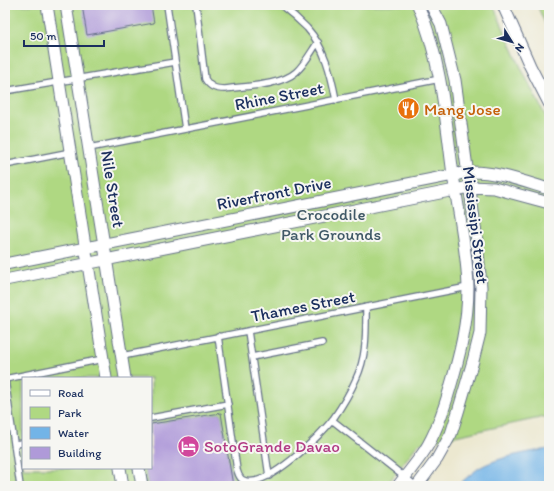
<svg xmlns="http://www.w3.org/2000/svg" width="554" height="491" font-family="Itim,sans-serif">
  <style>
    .green { fill: #afd882; stroke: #658470 }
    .water { fill: #72b4e7; stroke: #4672a2 }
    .building { fill: #af9ad9 }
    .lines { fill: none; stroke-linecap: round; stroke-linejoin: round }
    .lane-casing { stroke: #647086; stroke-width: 8 }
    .street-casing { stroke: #647086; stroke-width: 13 }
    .lane { stroke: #fff; stroke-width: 5.5 }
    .street { stroke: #fff; stroke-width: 11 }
    .labels { text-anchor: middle; stroke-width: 4; stroke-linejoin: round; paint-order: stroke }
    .street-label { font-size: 17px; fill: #1b2f5e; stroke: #f6f6f2 }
    .food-label { font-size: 17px; fill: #c56008; stroke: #f6f6f2; text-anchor: start }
    .park-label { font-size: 17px; fill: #405967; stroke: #f6f6f2 }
    .hotel-label { font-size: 17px; fill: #b23c85; stroke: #f6f6f2; text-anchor: start }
  </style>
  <rect width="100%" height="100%" fill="#f6f6f2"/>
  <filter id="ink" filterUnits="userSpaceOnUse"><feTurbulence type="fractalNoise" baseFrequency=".025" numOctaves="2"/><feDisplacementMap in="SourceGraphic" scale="8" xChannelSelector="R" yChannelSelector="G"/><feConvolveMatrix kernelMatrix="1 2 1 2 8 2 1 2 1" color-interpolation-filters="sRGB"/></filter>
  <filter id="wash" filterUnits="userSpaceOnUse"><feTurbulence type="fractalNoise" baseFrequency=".012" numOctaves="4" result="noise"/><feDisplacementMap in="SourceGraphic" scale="16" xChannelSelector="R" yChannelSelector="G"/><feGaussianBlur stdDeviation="0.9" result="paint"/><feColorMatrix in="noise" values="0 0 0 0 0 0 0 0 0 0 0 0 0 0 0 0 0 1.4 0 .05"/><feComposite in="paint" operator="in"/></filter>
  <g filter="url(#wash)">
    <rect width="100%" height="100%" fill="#ece8d0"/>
    <path class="green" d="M5 5H493L522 70 549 123V416L418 444 386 486H233L221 413 151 424V378H23V468H145L148 486H5Z
      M537 5H549V33Z"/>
    <path class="water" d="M549 449V486H457C464 480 472 473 479 468 498 457 528 452 549 449Z"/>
    <g id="blocks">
      <path class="building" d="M82 5H151L154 23 87 35Z
        M221 413 233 486H148L145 468H151V424Z"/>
    </g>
  </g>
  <g filter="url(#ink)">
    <use href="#blocks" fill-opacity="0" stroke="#647086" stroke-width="1"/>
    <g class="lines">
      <defs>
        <path id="lane" d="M167 5 185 129
          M196 5 205 79C210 87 215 89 225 89 245 86 280 86 296 72 305 64 311 52 318 42
          M281 5C290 12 299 20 307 28 325 48 331 74 336 100
          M5 91 175 62
          M89 148 440 79
          M5 165 71 152
          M248 331 269 476
          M218 336 237 470C238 473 239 478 243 480 265 491 321 435 333 419 342 406 350 393 356 379 367 356 366 332 366 307
          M122 356 468 287
          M252 357 322 343
          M5 379 20 486
          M5 379 103 359
          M151 418 228 404
          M332 420 416 486
          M14 444 23 443"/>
        <path id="street" d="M47 5 106 378
          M66 5 125 378
          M503 5 530 66 549 103
          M5 264 468 172C496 171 522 181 549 189
          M5 280 470 187 494 188 549 203
          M120 468 123 486
          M139 468 142 486
          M398 486C407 474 417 462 425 450 437 431 444 409 450 388 460 354 468 323 468 287 467 247 457 207 452 167 445 112 440 56 418 5
          M417 486 437 459 451 434 458 412 473 361 480 333 481 287 477 241 455 80 441 24 431 5"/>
      </defs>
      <use href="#lane" class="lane-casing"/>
      <use href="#street" class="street-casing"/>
      <use href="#lane" class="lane"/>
      <use href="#street" class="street"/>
    </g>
  </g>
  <defs>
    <symbol id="restaurant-disc" viewBox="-11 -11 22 22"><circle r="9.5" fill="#e8710a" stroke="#f6f6f2"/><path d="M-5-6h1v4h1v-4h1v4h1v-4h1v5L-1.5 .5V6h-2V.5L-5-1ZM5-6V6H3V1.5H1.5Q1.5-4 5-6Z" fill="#fff"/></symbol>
    <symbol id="hotel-disc" viewBox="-11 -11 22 22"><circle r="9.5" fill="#d1479c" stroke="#f6f6f2"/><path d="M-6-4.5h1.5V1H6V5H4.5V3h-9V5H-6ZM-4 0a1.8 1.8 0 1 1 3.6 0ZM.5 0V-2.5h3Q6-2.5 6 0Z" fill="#fff"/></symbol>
  </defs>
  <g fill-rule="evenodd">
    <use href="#restaurant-disc" x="396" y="96" width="25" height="25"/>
    <use href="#hotel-disc" x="176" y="434" width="25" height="25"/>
  </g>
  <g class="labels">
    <g class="street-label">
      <text transform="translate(279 96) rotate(-11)" y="6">Rhine Street</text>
      <text transform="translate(113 189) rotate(81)" y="6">Nile Street</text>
      <text transform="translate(274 193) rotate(-11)" y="6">Riverfront Drive</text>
      <text transform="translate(476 225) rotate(83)" y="6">Mississipi Street</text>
      <text transform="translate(303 306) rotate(-11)" y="6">Thames Street</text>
    </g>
    <g class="food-label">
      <text x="424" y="115">Mang Jose</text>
    </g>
    <g class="park-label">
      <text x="331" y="220">Crocodile<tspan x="331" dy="20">Park Grounds</tspan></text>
    </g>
    <g class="hotel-label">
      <text x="204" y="452">SotoGrande Davao</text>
    </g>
  </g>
  <rect width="554" height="491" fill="none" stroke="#f6f6f2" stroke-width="20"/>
  <rect x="22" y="377" width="130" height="92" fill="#f6f6f2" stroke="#9ea6b7"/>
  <rect x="30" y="390" width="20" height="6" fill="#ffffff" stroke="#9ea6b7"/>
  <text x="58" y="397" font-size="12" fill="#1b2f5e">Road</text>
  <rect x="30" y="407" width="20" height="12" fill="#afd882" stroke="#9ea6b7"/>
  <text x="58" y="417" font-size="12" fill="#1b2f5e">Park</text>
  <rect x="30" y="427" width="20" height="12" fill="#72b4e7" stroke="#9ea6b7"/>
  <text x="58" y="437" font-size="12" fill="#1b2f5e">Water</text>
  <rect x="30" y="447" width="20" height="12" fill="#af9ad9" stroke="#9ea6b7"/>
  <text x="58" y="457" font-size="12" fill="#1b2f5e">Building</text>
  <g transform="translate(512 42) rotate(127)" stroke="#f6f6f2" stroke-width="3" paint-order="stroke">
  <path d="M0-3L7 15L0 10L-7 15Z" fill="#1b2f5e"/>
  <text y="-6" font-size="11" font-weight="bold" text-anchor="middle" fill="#1b2f5e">N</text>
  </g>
  <path d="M24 40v6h80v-6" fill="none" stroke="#1b2f5e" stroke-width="2"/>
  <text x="30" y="40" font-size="12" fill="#1b2f5e" stroke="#f6f6f2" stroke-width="3" paint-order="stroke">50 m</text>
</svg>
